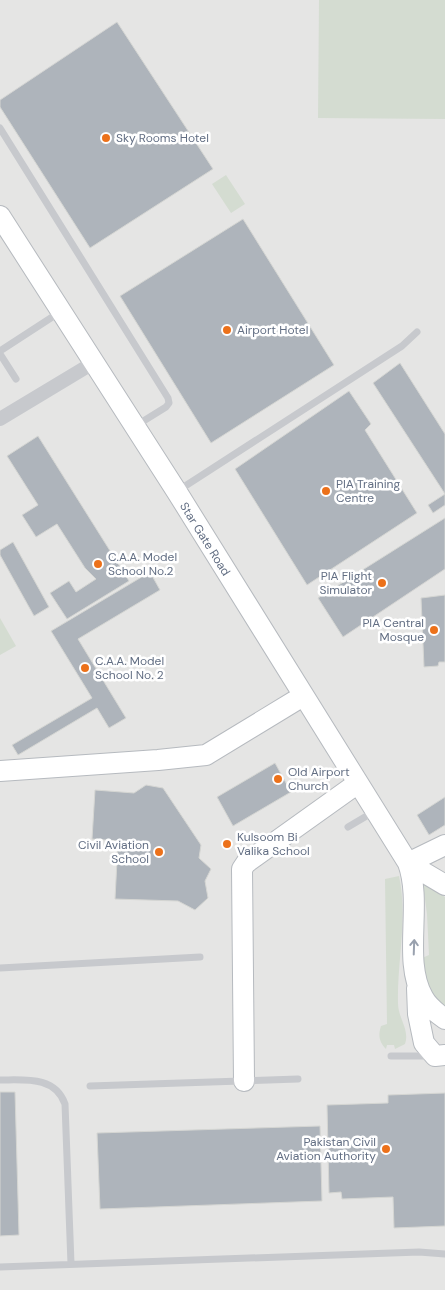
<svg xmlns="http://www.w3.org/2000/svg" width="445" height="1290" font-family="'DM Sans',sans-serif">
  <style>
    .built { fill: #e5e5e4 }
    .green { fill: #d4dcd1 }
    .building { fill: #aeb4bb; stroke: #d5d6d3 }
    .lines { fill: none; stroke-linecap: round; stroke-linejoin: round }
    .secondary-casing { stroke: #b6babf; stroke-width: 22 }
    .lane { stroke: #c7c9cd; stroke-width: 7 }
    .street { stroke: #c7c9cd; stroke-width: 14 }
    .secondary { stroke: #fff; stroke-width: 20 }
    .oneway { stroke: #99a1ae }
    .poi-dot { fill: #ec711a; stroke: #fff; stroke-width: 2 }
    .labels { text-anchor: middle; stroke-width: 5; stroke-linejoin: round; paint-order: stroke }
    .poi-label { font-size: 12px; fill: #626e83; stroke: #fff; text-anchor: start }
    .street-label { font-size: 12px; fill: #626e83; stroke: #fff }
  </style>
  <rect width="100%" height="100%" fill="#f4f5f0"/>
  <path class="built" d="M0 0H445V1290H0Z"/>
  <path class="green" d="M319 0H445V119L318 118Z
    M226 175 245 204 231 213 212 184Z
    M0 618 16 646 0 655Z
    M399 876C408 918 397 961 398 1003 398 1018 410 1030 405 1044L395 1049 394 1045H387L386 1049C379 1041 378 1036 381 1026L387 1024 385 879Z
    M426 884 445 897V1011C428 999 424 977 422 958L429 955 427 914 423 885Z"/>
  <path class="building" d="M117 22 213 169 90 248 0 107V100Z
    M243 219 334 365 211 443 120 296Z
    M400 363 445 434V505L433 513 428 505 445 494 373 383Z
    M349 391 371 424 365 430 417 513 307 585 235 469Z
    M38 436 129 581 67 619 50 593 69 581 76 592 96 579 85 568 57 524 36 537 22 515 38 505 7 456Z
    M445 518V569L343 637 318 598Z
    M13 542 49 607 34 616 0 555V550Z
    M150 572 160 590 78 639 126 718 109 728 97 708 18 755 12 745 92 698 51 631Z
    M445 595V662H439L438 666 424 667 421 598Z
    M275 763 291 792 233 826 217 797Z
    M146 785 163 788 201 845 199 858 211 869 205 881 208 898 195 910 178 901 115 899 118 841 92 839 95 790 134 793Z
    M445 797V825L429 835 417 815Z
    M0 1092H15L19 1235 0 1236Z
    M445 1093V1226L394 1228 393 1197 342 1199 341 1192 329 1193 327 1105 388 1103V1095Z
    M320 1126 322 1201 100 1209 97 1133Z"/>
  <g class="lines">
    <defs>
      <path id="secondary" d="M0 216 177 492 408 863C423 904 402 960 423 997 428 1007 437 1013 445 1019
        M0 771 158 760 206 755 303 696
        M408 863 445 885
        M408 863 445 845
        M417 988 418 1014 424 1043 435 1056 445 1055
        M244 1081 242 869 246 863 358 783"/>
    </defs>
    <use href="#secondary" class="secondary-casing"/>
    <path class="lane" d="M0 128 168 398 169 403 166 407 137 425
      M0 351 60 312
      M0 354 16 379
      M179 490 402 346 417 332
      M348 827 375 811
      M0 968 200 957
      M391 1056H431
      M0 1080C25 1080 55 1076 65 1104L71 1264
      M90 1086 298 1079
      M0 1267 419 1252 445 1254"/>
    <path class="street" d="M0 419 93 363"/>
    <use href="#secondary" class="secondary"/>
  </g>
  <defs><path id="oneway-shaft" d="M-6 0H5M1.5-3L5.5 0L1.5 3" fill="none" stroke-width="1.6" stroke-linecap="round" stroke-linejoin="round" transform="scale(1.25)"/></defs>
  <use class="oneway" href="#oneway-shaft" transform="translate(414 947) rotate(-88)"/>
  <g class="poi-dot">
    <circle cx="106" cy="138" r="5"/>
    <circle cx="227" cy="330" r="5"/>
    <circle cx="326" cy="491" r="5"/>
    <circle cx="98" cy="564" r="5"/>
    <circle cx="382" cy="583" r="5"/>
    <circle cx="434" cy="630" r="5"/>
    <circle cx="85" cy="668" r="5"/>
    <circle cx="278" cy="779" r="5"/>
    <circle cx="227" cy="844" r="5"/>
    <circle cx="159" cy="852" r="5"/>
    <circle cx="386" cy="1149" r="5"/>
  </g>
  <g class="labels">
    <g class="poi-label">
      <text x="116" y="142">Sky Rooms Hotel</text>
      <text x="237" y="334">Airport Hotel</text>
      <text x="336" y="488">PIA Training<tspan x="336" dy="14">Centre</tspan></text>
      <text x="108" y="561">C.A.A. Model<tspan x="108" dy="14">School No.2</tspan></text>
      <text x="372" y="580" text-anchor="end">PIA Flight<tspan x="372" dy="14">Simulator</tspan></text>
      <text x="424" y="627" text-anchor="end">PIA Central<tspan x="424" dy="14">Mosque</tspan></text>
      <text x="95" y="665">C.A.A. Model<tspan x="95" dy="14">School No. 2</tspan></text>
      <text x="288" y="776">Old Airport<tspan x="288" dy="14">Church</tspan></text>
      <text x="237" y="841">Kulsoom Bi<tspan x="237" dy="14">Valika School</tspan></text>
      <text x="149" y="849" text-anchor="end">Civil Aviation<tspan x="149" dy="14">School</tspan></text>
      <text x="376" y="1146" text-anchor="end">Pakistan Civil<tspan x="376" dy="14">Aviation Authority</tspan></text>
    </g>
    <g class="street-label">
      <text transform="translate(205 539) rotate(58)" y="4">Star Gate Road</text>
    </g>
  </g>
</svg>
